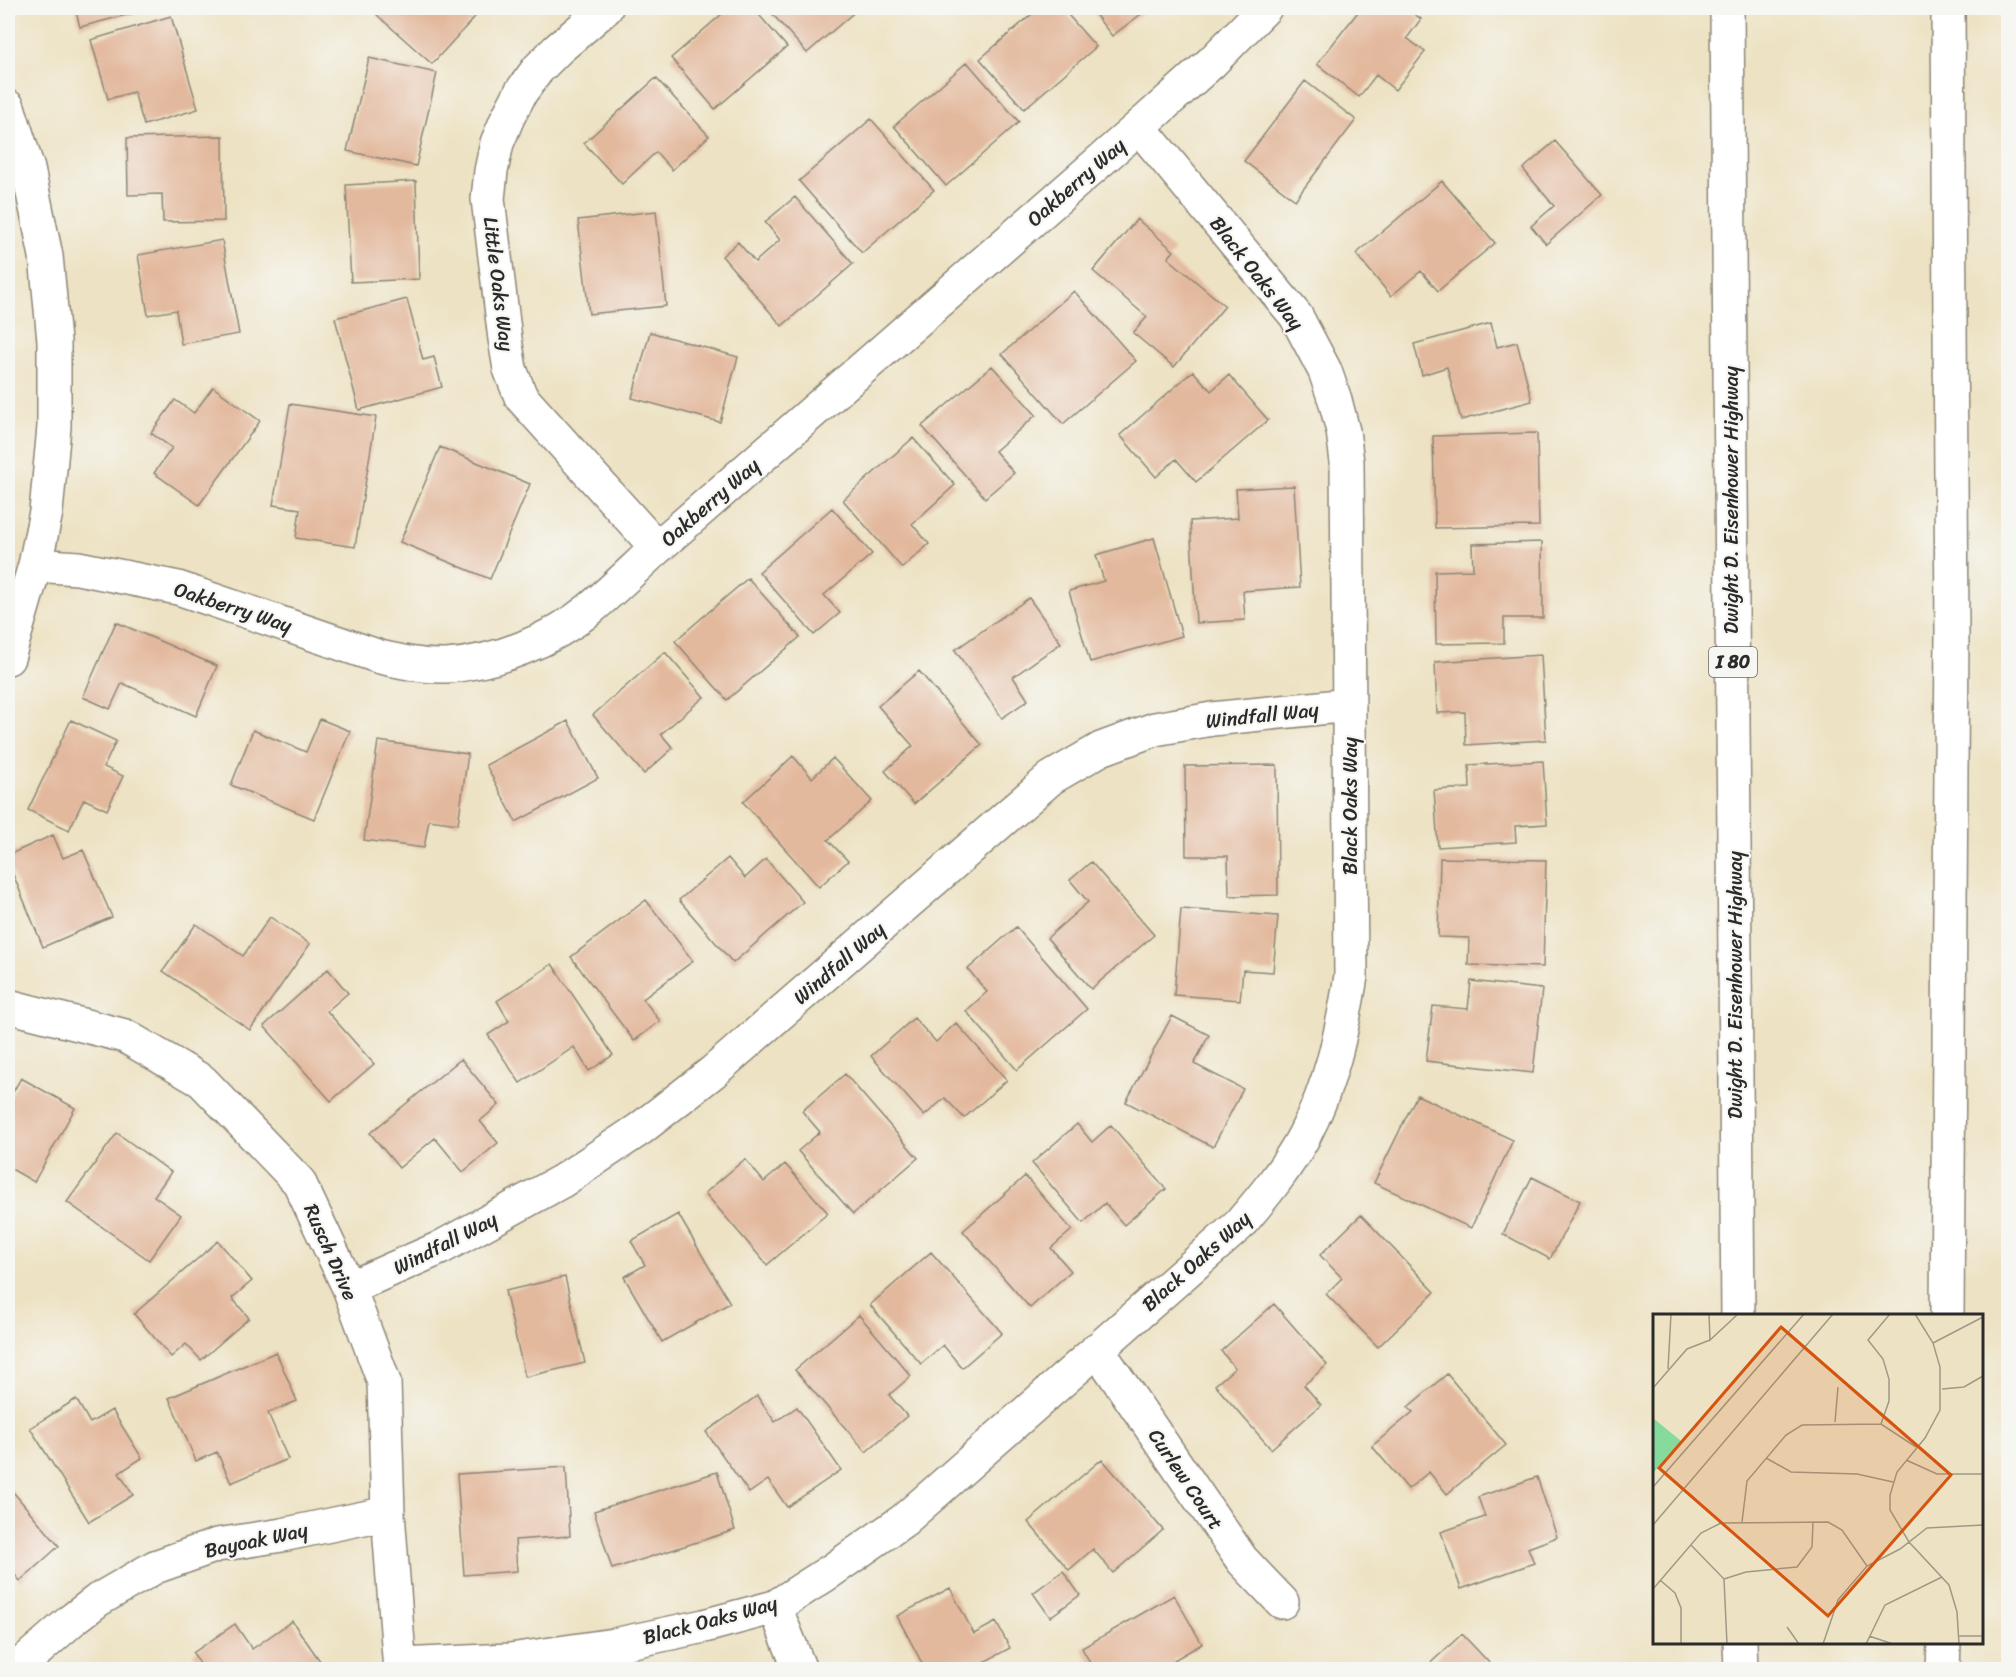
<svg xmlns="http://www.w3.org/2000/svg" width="2016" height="1677" font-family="Sriracha,sans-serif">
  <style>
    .building { fill: #e3b99e }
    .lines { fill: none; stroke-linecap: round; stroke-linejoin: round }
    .minor-casing { stroke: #8c8677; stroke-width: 36 }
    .highway-casing { stroke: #8c8677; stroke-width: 36 }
    .minor { stroke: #fff; stroke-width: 33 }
    .highway { stroke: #fff; stroke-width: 33 }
    .labels { text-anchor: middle; stroke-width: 4.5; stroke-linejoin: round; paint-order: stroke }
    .shield { fill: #f6f6f2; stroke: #686867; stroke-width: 1.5 }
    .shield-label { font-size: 18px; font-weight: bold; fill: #2b2b2b }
    .street-label { font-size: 20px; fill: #2b2b2b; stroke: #f6f6f2 }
    .inset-road { fill: none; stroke: #9f9986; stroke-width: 1.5 }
    .view { fill: #d5540f; fill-opacity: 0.15; stroke: #d5540f; stroke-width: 3 }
    .inset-edge { fill: none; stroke: #2b2b2b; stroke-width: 3 }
  </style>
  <rect width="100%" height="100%" fill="#f6f6f2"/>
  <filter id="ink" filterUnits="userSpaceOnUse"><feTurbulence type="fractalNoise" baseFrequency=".0167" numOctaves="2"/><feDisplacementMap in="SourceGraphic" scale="12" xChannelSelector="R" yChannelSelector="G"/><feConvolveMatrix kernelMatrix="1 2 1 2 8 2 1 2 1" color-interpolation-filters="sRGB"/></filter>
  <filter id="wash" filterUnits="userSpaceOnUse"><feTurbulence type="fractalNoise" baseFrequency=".008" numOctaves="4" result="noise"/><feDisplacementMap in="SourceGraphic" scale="24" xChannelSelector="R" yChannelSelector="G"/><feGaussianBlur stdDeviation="1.35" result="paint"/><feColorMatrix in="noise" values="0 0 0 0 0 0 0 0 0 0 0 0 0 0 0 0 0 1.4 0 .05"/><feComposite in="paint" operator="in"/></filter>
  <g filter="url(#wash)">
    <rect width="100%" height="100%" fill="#ede2c3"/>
    <g id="blocks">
      <path class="building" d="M75 8H153L80 27Z
        M383 8H483L432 64 377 15Z
        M729 8H753L787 47 715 109 671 58Z
        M767 8H859L807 53Z
        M1039 8H1062L1096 47 1024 109 980 59Z
        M1090 8H1149L1112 36Z
        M1361 8H1405L1421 19 1407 38 1425 52 1395 90 1376 75 1359 97 1317 64Z
        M171 16 198 109 144 125 134 92 108 99 91 40Z
        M369 58 437 73 416 166 347 151Z
        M967 62 1019 122 946 186 894 126Z
        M656 78 709 136 672 170 656 152 622 184 584 143Z
        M1305 81 1356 120 1295 200 1244 161Z
        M871 119 934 190 862 253 799 181Z
        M223 136 224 221 163 222 162 194 128 195 127 138Z
        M1555 141 1602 195 1546 244 1531 226 1554 206 1523 169Z
        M416 181 419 279 351 282 346 185Z
        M1442 181 1495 243 1438 291 1421 271 1391 296 1356 254Z
        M795 197 853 264 782 326 722 256 738 242 755 262 780 240 765 222Z
        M656 211 666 306 589 314 578 220Z
        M1137 219 1174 251 1168 258 1225 306 1174 367 1133 333 1147 317 1093 271Z
        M222 240 239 334 181 344 176 310 148 315 138 255Z
        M1074 291 1136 361 1063 424 1002 354Z
        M407 299 423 360 434 357 442 387 359 410 335 318Z
        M1491 323 1497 347 1517 342 1532 401 1461 420 1447 367 1422 375 1414 344Z
        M650 332 738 357 720 422 632 398Z
        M992 366 1036 415 995 451 1014 473 985 498 922 426Z
        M1193 371 1211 391 1229 375 1268 420 1196 482 1176 459 1156 477 1120 435Z
        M213 387 260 421 199 505 154 473 172 448 151 433 175 400 194 413Z
        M290 404 376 417 355 547 296 538 300 509 273 505Z
        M1537 433 1539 526 1435 528 1433 436Z
        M913 438 955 485 912 524 929 544 902 568 843 500Z
        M440 447 530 484 490 579 400 542Z
        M1294 486 1300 587 1243 591 1245 620 1196 623 1190 521 1238 518 1236 489Z
        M832 508 872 554 824 595 840 613 814 635 759 572Z
        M1154 538 1182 636 1090 662 1069 591 1104 581 1096 555Z
        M1542 542 1543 618H1504V643L1436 644 1435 571 1473 570 1472 544Z
        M748 578 800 637 727 700 675 641Z
        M1029 598 1061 643 1013 677 1028 700 1002 718 955 650Z
        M116 622 217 666 196 716 122 683 110 709 83 697Z
        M665 652 704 697 661 734 673 748 644 774 593 715Z
        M1541 655 1546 740 1466 745 1465 712 1437 713 1435 662Z
        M919 671 982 745 914 804 885 771 913 746 878 706Z
        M320 719 350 731 314 819 231 785 253 730 306 752Z
        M71 720 116 741 104 767 123 776 107 810 84 799 69 830 28 810Z
        M568 721 598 778 516 822 486 765Z
        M378 741 468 754 458 824 429 820 424 848 364 840Z
        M793 756 812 778 833 758 872 801 828 840 848 861 819 887 743 802Z
        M1543 761 1547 824 1515 826 1516 842 1438 847 1434 790 1470 788 1469 765Z
        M1277 765 1278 895 1229 896 1228 856H1186L1185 766Z
        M53 835 63 858 83 850 112 917 43 947 8 862V855Z
        M728 858 745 878 766 859 803 902 733 963 679 900Z
        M1440 858 1546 860 1543 967 1468 965 1469 938 1438 937Z
        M1091 862 1154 935 1091 989 1047 938 1088 902 1070 880Z
        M646 900 693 961 643 999 660 1021 634 1041 571 957Z
        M1181 909 1278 916 1273 972 1243 970 1240 1000 1174 995Z
        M270 917 310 944 250 1030 163 971 196 924 243 956Z
        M1016 927 1087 1009 1017 1070 966 1011 987 992 968 969Z
        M552 964 613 1055 589 1071 574 1047 520 1083 488 1035 509 1021 497 1001Z
        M328 969 348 993 327 1011 374 1064 331 1101 264 1026Z
        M1471 981 1542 989 1533 1073 1426 1061 1433 1006 1468 1009Z
        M1172 1016 1209 1035 1194 1064 1243 1089 1213 1147 1126 1102Z
        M914 1018 936 1042 956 1023 1007 1080 964 1118 945 1098 924 1116 871 1056Z
        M461 1059 499 1105 480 1121 498 1143 463 1172 435 1138 399 1168 370 1133Z
        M845 1074 918 1158 853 1214 798 1151 820 1132 802 1111Z
        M21 1078 75 1108 34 1182 8 1167V1101Z
        M1417 1095 1513 1140 1471 1228 1374 1183Z
        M1077 1124 1092 1142 1111 1125 1166 1189 1124 1225 1105 1203 1083 1223 1032 1163Z
        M117 1133 171 1172 154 1196 181 1215 149 1260 67 1202Z
        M745 1159 764 1182 785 1164 828 1213 767 1265 705 1193Z
        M1025 1176 1072 1230 1051 1248 1071 1271 1030 1308 963 1231Z
        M1532 1177 1580 1201 1550 1259 1503 1234Z
        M678 1214 730 1303 662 1342 624 1277 645 1265 631 1241Z
        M1361 1215 1435 1292 1378 1347 1326 1294 1342 1278 1320 1255Z
        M218 1241 252 1281 232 1298 249 1318 201 1360 186 1344 171 1357 134 1314Z
        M931 1252 1002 1333 962 1368 943 1345 921 1364 870 1305Z
        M565 1277 585 1363 525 1377 505 1291Z
        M1274 1304 1327 1365 1304 1385 1321 1405 1271 1449 1215 1385 1235 1368 1221 1351Z
        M859 1315 911 1376 889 1395 907 1416 866 1452 795 1370Z
        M276 1352 297 1401 268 1413 288 1459 231 1483 217 1452 196 1461 169 1398Z
        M1447 1374 1506 1445 1447 1494 1429 1472 1408 1489 1372 1446 1413 1412 1408 1407Z
        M757 1396 775 1422 797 1407 841 1470 787 1507 768 1480 749 1493 706 1432Z
        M76 1399 90 1423 112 1410 142 1458 119 1473 133 1495 89 1522 30 1428Z
        M1102 1459 1163 1530 1113 1573 1093 1549 1069 1570 1028 1522Z
        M566 1467 570 1536 515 1540 517 1571 464 1575 457 1474Z
        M717 1472 735 1530 612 1569 594 1511Z
        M1537 1477 1557 1537 1528 1548 1534 1563 1461 1589 1441 1532 1485 1517 1478 1497Z
        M8 1486 59 1546 20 1581 8 1567Z
        M1063 1571 1080 1595 1050 1617 1033 1593Z
        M950 1588 974 1634 996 1622 1010 1648 984 1662 988 1670H915L923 1665 897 1616Z
        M1174 1595 1202 1644 1174 1660 1180 1670H1094L1082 1648Z
        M292 1621 325 1668 323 1670H204L193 1653 235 1624 252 1649Z
        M1462 1634 1496 1670H1423Z"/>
    </g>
  </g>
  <g filter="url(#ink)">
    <use href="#blocks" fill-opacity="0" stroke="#8c8677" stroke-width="1.5"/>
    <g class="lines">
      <defs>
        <path id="minor" d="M606 8 558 49 538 69 521 92 508 117 497 143 491 171 488 199 505 339 510 369 521 397 657 548
          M8 107 28 169 46 256 54 341V427L46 512 35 565 8 658
          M35 565 78 568 178 588 380 657C402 662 424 667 447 666 497 662 551 641 590 609 613 590 635 568 657 548L1139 127 1212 62 1265 8
          M8 1006 125 1036 202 1081 299 1182 349 1288 384 1382 388 1513 400 1670
          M349 1288 440 1248 562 1181 640 1129 713 1072 1051 778 1101 749 1155 729 1212 719 1349 705
          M1097 1349 1242 1560 1282 1602
          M775 1607 800 1670
          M400 1665 510 1660 614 1645 704 1626 775 1607 831 1571 904 1520 1239 1225C1263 1197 1287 1168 1304 1136 1331 1085 1342 1032 1351 976L1347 462 1343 431 1335 400 1325 371 1296 316 1139 127
          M15 1670 72 1620 98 1600 155 1567 217 1545 282 1535 388 1513"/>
        <path id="highway" d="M1727 8 1738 1316
          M1947 1316 1952 633 1948 8
          M1740 1642 1741 1670
          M1943 1670 1944 1642"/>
      </defs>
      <use href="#minor" class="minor-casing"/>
      <use href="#highway" class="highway-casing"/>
      <use href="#minor" class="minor"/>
      <use href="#highway" class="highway"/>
    </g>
  </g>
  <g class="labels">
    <rect class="shield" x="1709" y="647" width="48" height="30" rx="4.5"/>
    <g class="shield-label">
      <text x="1733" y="668">I 80</text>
    </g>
    <g class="street-label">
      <text transform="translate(1076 182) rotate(-41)" y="7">Oakberry Way</text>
      <text transform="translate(1257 273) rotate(52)" y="7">Black Oaks Way</text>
      <text transform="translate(499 284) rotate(83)" y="7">Little Oaks Way</text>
      <text transform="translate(1731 500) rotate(-90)" y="7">Dwight D. Eisenhower Highway</text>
      <text transform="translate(710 502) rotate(-41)" y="7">Oakberry Way</text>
      <text transform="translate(233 607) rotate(18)" y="7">Oakberry Way</text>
      <text transform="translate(1262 715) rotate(-6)" y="7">Windfall Way</text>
      <text transform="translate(1350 806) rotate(-90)" y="7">Black Oaks Way</text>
      <text transform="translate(839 963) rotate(-41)" y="7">Windfall Way</text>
      <text transform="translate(1735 985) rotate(-90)" y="7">Dwight D. Eisenhower Highway</text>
      <text transform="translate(445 1243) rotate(-27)" y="7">Windfall Way</text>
      <text transform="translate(331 1252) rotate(66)" y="7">Rusch Drive</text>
      <text transform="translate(1196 1261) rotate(-42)" y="7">Black Oaks Way</text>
      <text transform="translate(1186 1479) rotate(56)" y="7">Curlew Court</text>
      <text transform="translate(256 1540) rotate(-12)" y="7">Bayoak Way</text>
      <text transform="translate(710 1620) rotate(-15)" y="7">Black Oaks Way</text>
    </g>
  </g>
  <g transform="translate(1653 1314)">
    <rect width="330" height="330" fill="#ede2c3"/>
    <path d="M0 104 28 127 0 159Z" fill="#85da9c"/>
    <path class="inset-road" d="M56 0 57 26 85 0M262 0 280 29 287 53V96L272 124 244 158 237 181V196L256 228 296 271 304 298 306 330M280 29 330 3M15 55 18 0M0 74 34 35 57 26M289 75 311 73 330 62M182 108 185 73M228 110 236 87V65L230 45 215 26 237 0M113 144 138 158 204 160 240 168M253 146 284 160H330M0 173 151 0M89 208 94 167 133 121 149 111 228 110 263 133M0 211 180 0M38 231 71 265 74 330M71 265 93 258 144 253 159 233 160 208M7 266 22 279 28 294V330M0 275 48 219 68 209 175 208 189 216 214 252M134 313 146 330M216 322 240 330M306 322H330M170 330 185 286 214 252 247 235 274 214 330 211M213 330 232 291 289 263"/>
    <path class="view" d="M128 13 298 161 175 302 6 154Z"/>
    <rect width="330" height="330" class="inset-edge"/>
  </g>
  <rect width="2016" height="1677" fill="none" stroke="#f6f6f2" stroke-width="30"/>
</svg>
